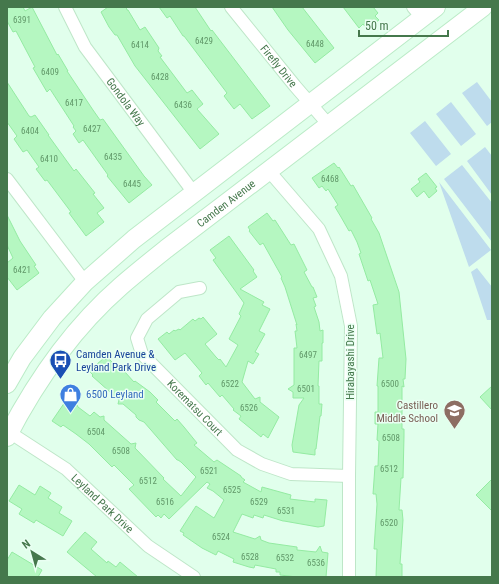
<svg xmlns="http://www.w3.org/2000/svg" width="499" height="584" font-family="'Roboto Condensed',sans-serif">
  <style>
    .green { fill: #bedced }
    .building { fill: #b5f7c1; stroke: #94eba2 }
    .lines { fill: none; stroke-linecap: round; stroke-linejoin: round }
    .minor-casing { stroke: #bee6c8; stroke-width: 14 }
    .secondary-casing { stroke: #bbebc7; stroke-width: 20 }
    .minor { stroke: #fff; stroke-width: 12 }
    .secondary { stroke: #fff; stroke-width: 18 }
    .labels { text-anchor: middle; stroke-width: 3; stroke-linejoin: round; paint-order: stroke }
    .number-label { font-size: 9px; fill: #619869 }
    .street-label { font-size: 11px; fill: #45784c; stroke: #e9fff2 }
    .transit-label { font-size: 11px; fill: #164399; stroke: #e9fff2; text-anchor: start }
    .shop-label { font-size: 11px; fill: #366cbe; stroke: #e9fff2; text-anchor: start }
    .education-label { font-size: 11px; fill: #785e54; stroke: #e9fff2; text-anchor: end }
  </style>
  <rect width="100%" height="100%" fill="#e1ffec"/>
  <path class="green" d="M477 82 492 102V122L487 126 462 93Z
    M451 102 476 134 461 146 436 114Z
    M425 121 451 154 436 166 410 133Z
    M485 147 492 156V195L467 161Z
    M462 165 492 203V242L444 179Z
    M439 182 491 250 469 267Z
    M477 268 492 287V320H487L471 272Z"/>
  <path class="building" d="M7 7H23L25 11 32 7 57 55 58 54 68 71H67L93 110 100 120 103 119 144 176 152 185 129 203 107 176 108 175 83 140 79 143 73 134 76 131 73 127 74 126 50 89 47 92 33 68 35 67 16 31 13 32 7 21Z
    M108 7H126L127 10H128L140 30 145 27 159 48 158 51 162 56 160 57 187 93 192 90 203 104 197 109 219 134 200 149 135 66 117 35H115L109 27 101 12Z
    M159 7H195L211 31 212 30 270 106 252 119 240 104 234 109 224 96 227 93 184 36H183L170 16 167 18Z
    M272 7H302L334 48 315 63 288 30Z
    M343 7H373L378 13 375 16 379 20 367 29 363 24 359 28Z
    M7 82 29 116 31 117 35 115 49 135H48L74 171 76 169 95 193 93 194 104 208 97 213 104 222 86 236 69 213 71 212 47 180 45 181 36 169 39 167 27 150 23 152 14 139 17 136 7 122Z
    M334 163 338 168 339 167 351 186 353 185 372 218 371 219 379 233 399 292 406 359 405 379H403L404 387 402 386V429H404V436L403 478H401L399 510H402L403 520 400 564H402V577H376L377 549H374L377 504 376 494H373L375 466H378L379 441 377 440 378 424H375V412H378V386H377L379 358H383L380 333 377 334 373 305 378 304 370 280 368 281 359 254 361 253 357 242 351 230 349 231 341 217 335 207 338 205 328 189 326 191 322 186 319 188 312 178Z
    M426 173 437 187 435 188 437 191 429 198 424 191 417 197 411 189 420 182 418 179Z
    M267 213 273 221 275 220 291 245 294 244 307 270 304 272 312 287H313L317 297 313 298 316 306 314 307 319 322 320 331 323 330V343H322V361H319L318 386H319V404H322L321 416H320L316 449H315V455L293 452 292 445 299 405 304 398H293V392L288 389 294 385V348H297L295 331H297L296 324 297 325 285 287 281 278 282 277 263 243 260 245 249 231 250 230 248 227Z
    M7 215 20 241 36 265 34 266 39 273 17 290 7 277V263L13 258 7 245Z
    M229 236 254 270 253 271 257 277 240 289 264 302 262 305 270 309 259 331 265 334 255 352 259 354 253 364 248 361 242 382 255 399 260 397V402L279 417 268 438 263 434 261 437 239 419 241 416 233 410 234 409 222 395 220 397 208 383 206 385 199 376 202 373 185 353 175 360 158 339 167 332 169 334 174 330 175 331 179 329 180 330 193 319 195 321 199 318 201 319 203 317 217 334 205 344 216 357 219 360 220 359 226 367 238 345 229 339 241 316 239 314 244 303 213 260 216 258 210 250Z
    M104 358 106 360 108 358 114 364 116 362 134 382 135 381 150 392 158 400 156 402 175 421 177 419 184 427 197 443 194 445 214 462 217 460 241 476V477L245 480 243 482 261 492 262 487 291 495 290 499 315 502V499L327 500 324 526 318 527 284 521H283L264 515 263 518 254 515 253 518 242 514 233 532 255 539 260 536 261 540 269 543 297 547V550L316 552 320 546 322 552 328 553 326 577H297L280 575V572H276V569L255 565 254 568 249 567 233 562 234 559 218 551 216 555 202 548 183 535 184 533 180 531 196 506 214 518 224 500 213 491 207 488 210 484 207 482 169 519 164 514 161 518 158 515 156 517 129 489 134 485 114 465 112 467 89 444 76 434 63 425 61 427 52 421 67 399 77 405 78 407 90 416 94 412 100 417 104 416V420L131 444 136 443 135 448 164 478 163 479 181 496 196 477 181 462 178 460H177L144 422 139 420 136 417V415L123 404H118L119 400 92 376 93 375 89 371Z
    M492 386V410L480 397Z
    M492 479V511L476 495Z
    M19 485 35 495 40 486 51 493 48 498 62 507 59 513 72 521 63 536 36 520 34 523 19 514 22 509 9 501Z
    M85 532 97 542 91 549 107 563 108 561 116 567 120 562 138 577H97L67 552Z
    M12 552 42 570 38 577H7V560Z"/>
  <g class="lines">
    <defs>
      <g id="minor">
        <path id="s1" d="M65 7 85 47 194 193"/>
        <path id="s2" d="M231 7 295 86 328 124"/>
        <path d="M413 7 422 18"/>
        <path d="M269 171 319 229 341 276 351 326 349 476V577"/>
        <path d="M7 179 85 282"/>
        <path id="s3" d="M200 288 179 292 147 319 137 338 142 354 237 450 262 464 291 474 349 476"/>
        <path id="s4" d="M9 432 66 469 148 546 194 577"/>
      </g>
      <g id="secondary">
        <path d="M7 384 22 358 52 318 85 282 134 239 436 7"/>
        <path id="s5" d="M7 437C36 381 74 327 121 286 136 273 151 261 166 249L483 7"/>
      </g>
    </defs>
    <use href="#minor" class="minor-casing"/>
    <use href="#secondary" class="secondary-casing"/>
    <use href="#minor" class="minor"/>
    <use href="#secondary" class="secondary"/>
  </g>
  <defs>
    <symbol id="bus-pin" viewBox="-11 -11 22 30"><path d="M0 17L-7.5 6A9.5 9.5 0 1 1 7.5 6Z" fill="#1a4fb4" stroke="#e9fff2"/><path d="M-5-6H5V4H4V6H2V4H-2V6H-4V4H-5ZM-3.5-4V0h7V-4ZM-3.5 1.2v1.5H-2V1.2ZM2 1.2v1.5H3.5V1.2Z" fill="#fff"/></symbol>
    <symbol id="shop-pin" viewBox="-11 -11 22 30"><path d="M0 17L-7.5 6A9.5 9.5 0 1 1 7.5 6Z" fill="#3f7fe0" stroke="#e9fff2"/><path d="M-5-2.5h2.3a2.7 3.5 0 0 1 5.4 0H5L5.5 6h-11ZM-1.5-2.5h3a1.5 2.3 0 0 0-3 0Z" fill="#fff"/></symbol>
    <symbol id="school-pin" viewBox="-11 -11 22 30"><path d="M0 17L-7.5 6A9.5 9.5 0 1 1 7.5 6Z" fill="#8d6e63" stroke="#e9fff2"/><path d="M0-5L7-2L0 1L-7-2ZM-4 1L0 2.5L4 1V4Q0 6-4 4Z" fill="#fff"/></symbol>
  </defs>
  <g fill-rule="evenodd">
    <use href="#bus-pin" x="48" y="348" width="25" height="34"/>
    <use href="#shop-pin" x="58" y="382" width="25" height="34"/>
    <use href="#school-pin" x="442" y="398" width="25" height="34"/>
  </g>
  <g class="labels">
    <g class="number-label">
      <text x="22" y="23">6391</text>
      <text x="204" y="44">6429</text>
      <text x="315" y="47">6448</text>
      <text x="140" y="48">6414</text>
      <text x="50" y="75">6409</text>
      <text x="160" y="80">6428</text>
      <text x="74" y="106">6417</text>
      <text x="183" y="108">6436</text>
      <text x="92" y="132">6427</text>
      <text x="30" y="134">6404</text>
      <text x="113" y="160">6435</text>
      <text x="49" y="162">6410</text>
      <text x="330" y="182">6468</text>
      <text x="132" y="187">6445</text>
      <text x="22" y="273">6421</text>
      <text x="308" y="358">6497</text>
      <text x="230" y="387">6522</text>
      <text x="390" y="387">6500</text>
      <text x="306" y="392">6501</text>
      <text x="249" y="411">6526</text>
      <text x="96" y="435">6504</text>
      <text x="391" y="441">6508</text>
      <text x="121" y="454">6508</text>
      <text x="389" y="472">6512</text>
      <text x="209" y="474">6521</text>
      <text x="148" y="484">6512</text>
      <text x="232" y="493">6525</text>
      <text x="165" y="505">6516</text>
      <text x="259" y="505">6529</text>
      <text x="286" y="514">6531</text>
      <text x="389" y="526">6520</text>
      <text x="221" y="540">6524</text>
      <text x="250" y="560">6528</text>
      <text x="285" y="561">6532</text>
      <text x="316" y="566">6536</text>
    </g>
    <g class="street-label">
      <text dy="4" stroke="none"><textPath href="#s2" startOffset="76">Firefly Drive</textPath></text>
      <text dy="4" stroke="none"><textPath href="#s1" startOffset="113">Gondola Way</textPath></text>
      <text dy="4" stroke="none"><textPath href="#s5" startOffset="324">Camden Avenue</textPath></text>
      <text transform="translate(350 362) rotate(-90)" y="4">Hirabayashi Drive</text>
      <text dy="4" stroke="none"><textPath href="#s3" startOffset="177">Korematsu Court</textPath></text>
      <text dy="4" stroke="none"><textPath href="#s4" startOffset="118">Leyland Park Drive</textPath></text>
    </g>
    <g class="transit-label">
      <text x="76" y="358">Camden Avenue &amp;<tspan x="76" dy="13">Leyland Park Drive</tspan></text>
    </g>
    <g class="shop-label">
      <text x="86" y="398">6500 Leyland</text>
    </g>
    <g class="education-label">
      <text x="438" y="409">Castillero<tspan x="438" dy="13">Middle School</tspan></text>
    </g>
  </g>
  <rect width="499" height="584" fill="none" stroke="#45784c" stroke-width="16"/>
  <g transform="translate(32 552) rotate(323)" stroke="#e9fff2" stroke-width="3" paint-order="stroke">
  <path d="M0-3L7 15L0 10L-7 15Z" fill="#45784c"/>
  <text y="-6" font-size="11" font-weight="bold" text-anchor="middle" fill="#45784c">N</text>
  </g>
  <path d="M359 30v6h89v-6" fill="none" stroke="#45784c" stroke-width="2"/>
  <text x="365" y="30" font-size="12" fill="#45784c" stroke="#e9fff2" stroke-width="3" paint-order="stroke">50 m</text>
</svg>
